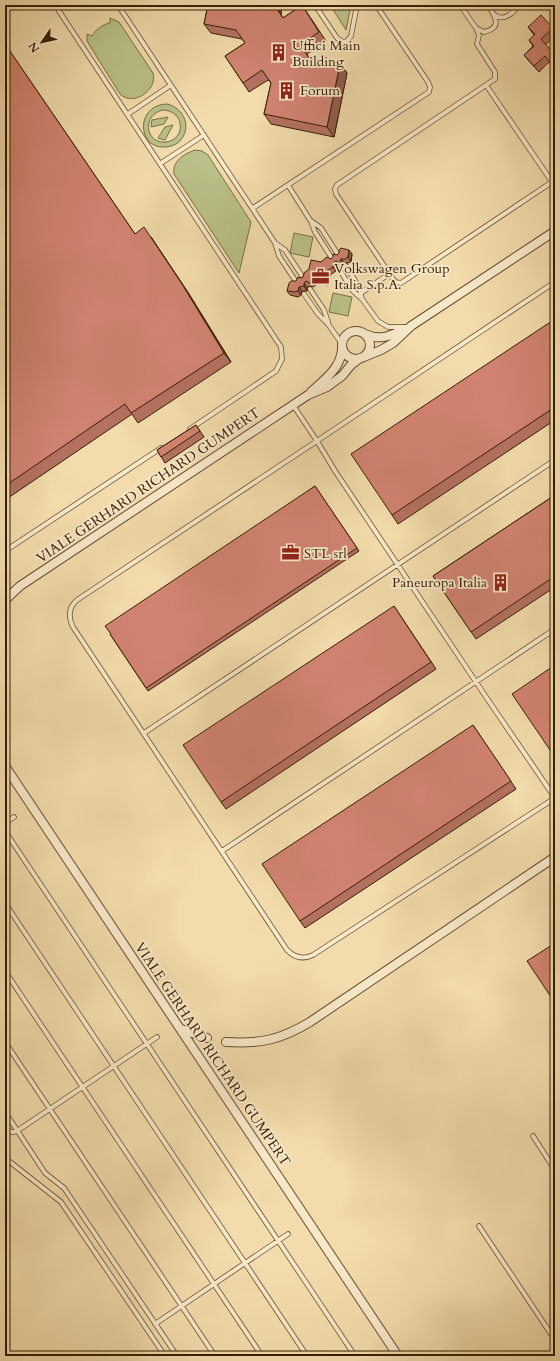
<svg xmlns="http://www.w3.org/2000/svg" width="560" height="1361" font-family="Cardo,serif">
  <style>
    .green { fill: #bac089; stroke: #787044; fill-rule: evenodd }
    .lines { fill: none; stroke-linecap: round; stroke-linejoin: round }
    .lane-casing { stroke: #644e2b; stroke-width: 5.5 }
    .street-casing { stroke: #644e2b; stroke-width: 10 }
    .lane { stroke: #f7e8c9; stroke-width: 4 }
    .street { stroke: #f7e8c9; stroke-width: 8 }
    .wall { fill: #b47161; stroke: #351f00 }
    .shaded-wall { fill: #925c4f; stroke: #351f00 }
    .building { fill: #d18371; stroke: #351f00 }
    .labels { text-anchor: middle; stroke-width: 3.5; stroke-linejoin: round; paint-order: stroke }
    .poi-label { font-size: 14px; fill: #351f00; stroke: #f7e8c9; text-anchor: start }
    .street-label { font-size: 14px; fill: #351f00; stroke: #f7e8c9 }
  </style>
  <rect width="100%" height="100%" fill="#f2dbac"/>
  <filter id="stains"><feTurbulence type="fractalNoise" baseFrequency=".005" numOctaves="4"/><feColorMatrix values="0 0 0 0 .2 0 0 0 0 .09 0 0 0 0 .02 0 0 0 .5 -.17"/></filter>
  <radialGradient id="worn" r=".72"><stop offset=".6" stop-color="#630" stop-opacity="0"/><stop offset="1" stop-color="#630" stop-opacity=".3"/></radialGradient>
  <path class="green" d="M330 5H351L346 30Z
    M110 18 119 22 153 73C158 90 133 107 120 94L87 41V34L92 36C95 30 103 24 110 23Z
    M167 104C184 108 193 128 179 142 175 145 170 147 165 147 137 149 135 105 167 104ZM163 110C186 111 186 142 164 142 144 142 143 114 163 110Z
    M168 117 164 124 151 127 152 120Z
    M173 125 165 140 158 138 165 127Z
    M195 150 202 151 208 155 251 222 239 273 174 174C172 161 184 154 195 150Z
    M294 233 313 237 309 257 290 253Z
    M333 293 352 297 348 316 329 312Z"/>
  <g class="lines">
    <defs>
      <path id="lane" d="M55 5 281 347 282 359 276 371 190 429
        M118 5 275 243 285 250 304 279
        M315 5 337 38 343 42 347 41 351 36 357 5
        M460 5 476 28 484 32C503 28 495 16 488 5
        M495 15C503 22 514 13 518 5
        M476 28 479 35 477 44 495 72V79L337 185 335 189 336 194 395 282 401 283 552 182 486 85
        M128 114 171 85
        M161 163 204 135
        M288 185 310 220 321 228 339 256
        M253 208 429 92 430 87 428 82 376 5
        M311 221 315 232 333 260
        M275 243 279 256 297 283
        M346 266 359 287 362 299
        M339 269 353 291 362 299 378 321 388 327H404
        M310 289 324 310 328 322
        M361 293 389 274
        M304 294 318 314 328 324 342 344
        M293 405 317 441 555 282
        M5 551 161 448
        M144 733 555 460
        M555 798 484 694 335 471 317 441 77 600C68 608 68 617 73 627L287 950C295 958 303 960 313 955L555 798
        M5 823 14 817
        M5 831 355 1356
        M222 851 555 629
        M5 903 307 1356
        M5 971 262 1356
        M5 1042 215 1356
        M5 1112 45 1173 64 1188 177 1356
        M5 1130 13 1132 17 1131 157 1037
        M533 1136 555 1170
        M5 1158 61 1202 165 1356
        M479 1226 555 1340
        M155 1324 288 1234"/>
      <path id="street" d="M342 345a14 14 0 1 1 28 0a14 14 0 1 1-28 0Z
        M365 334C381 341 389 336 405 329
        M364 357 381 350 393 343 411 326 555 231
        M311 392C325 379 341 368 342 349
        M5 600 20 586 293 405 308 395 327 387 342 376 351 365 360 358
        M5 766 398 1356
        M181 1029 207 1038
        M226 1042C261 1044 280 1040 310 1022L555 857"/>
    </defs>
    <use href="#lane" class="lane-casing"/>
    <use href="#street" class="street-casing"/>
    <use href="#lane" class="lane"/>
    <use href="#street" class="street"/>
  </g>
  <path class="wall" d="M208 5H282L281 14 283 18 302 5 326 41 307 54 309 58 340 64 347 73 334 137 271 124 264 114 271 83 268 80 249 92 225 56 245 43 242 39 211 33 204 24Z
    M528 27 553 28 555 31V36L545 45 555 55V68H554L549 62 539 72 528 60 524 55 533 46 529 40 534 35Z
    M5 44 135 234 151 237 189 294 231 362 138 423 132 414 5 500Z
    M352 254 351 262 348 263H344L342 267 339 266 336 267V271L330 275 328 285 319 283 313 287 309 286 307 288V291H302L301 295 298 297 290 295 287 291 296 281 303 277 321 262 331 259 337 255Z
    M555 319V420L398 524 392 515Z
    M196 425 204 437 165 463 157 450Z
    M315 486 359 551 148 691 110 634Z
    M555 495V587L476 639 433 576Z
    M394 606 436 669 226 809 221 802Z
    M555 665V757L550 750Z
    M473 725 516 789 305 928 300 921Z"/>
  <path class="shaded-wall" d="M274 5H282L281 14Z
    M340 64 347 73 334 137 327 127Z
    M151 237 189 294 231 362 224 353Z
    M349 250 352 254 351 262 348 257Z
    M341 259 344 263 342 267 339 263Z
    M333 263 336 267V271L333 267Z
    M327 271 330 275 328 285 325 281Z
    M304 283 307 288V291L304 286Z
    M299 287 302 291 301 295 298 291Z"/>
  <path class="building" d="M208 5H274L283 18 302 5 319 32 300 45 309 58 340 64 327 127 264 114 271 83 262 70 243 83 225 56 245 43 236 30 204 24Z
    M541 15 553 28 541 39 555 55V58L550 62 545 56 534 66 524 55 534 46 529 40 535 34 528 27Z
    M5 44 135 234 144 227 182 284 224 353 131 413 125 404 5 486Z
    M341 248 349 250 348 257 345 259H341L339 263 336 261 333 263V267L327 271 325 281 316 279 310 283 306 281 304 283V286L299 287 298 291 295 292 287 291 289 283 291 281H296L298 277 301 278 303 277 304 273 309 269 311 260 321 262 327 257 331 259 333 257V254L337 255 339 253V250Z
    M555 319V407L392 515 351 454Z
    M196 425 200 431 161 457 157 450Z
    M315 486 357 548 146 688 110 634H111L105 626Z
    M555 495V576L471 632 433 576Z
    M394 606 431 662 221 802 183 745Z
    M555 665V747L550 750 512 694Z
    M473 725 511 781 300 921 262 864Z
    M555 943V1003L527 961Z"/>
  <defs>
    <symbol id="building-bare" viewBox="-9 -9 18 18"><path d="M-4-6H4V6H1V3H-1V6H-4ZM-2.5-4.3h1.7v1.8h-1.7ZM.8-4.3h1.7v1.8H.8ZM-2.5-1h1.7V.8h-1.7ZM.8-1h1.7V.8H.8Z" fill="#8f2418" stroke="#f7e8c9" stroke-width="2.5" paint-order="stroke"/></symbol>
    <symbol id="office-bare" viewBox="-9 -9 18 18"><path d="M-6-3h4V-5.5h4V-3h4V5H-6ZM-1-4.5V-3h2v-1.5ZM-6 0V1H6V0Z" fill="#8f2418" stroke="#f7e8c9" stroke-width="2.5" paint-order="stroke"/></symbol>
  </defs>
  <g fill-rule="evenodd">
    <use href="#building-bare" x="266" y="40" width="25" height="25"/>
    <use href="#building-bare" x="274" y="78" width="25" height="25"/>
    <use href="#office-bare" x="308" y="264" width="25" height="25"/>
    <use href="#office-bare" x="278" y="540" width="25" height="25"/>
    <use href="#building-bare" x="488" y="570" width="25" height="25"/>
  </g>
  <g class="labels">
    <g class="poi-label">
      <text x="292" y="50">Uffici Main<tspan x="292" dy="16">Building</tspan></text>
      <text x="300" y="95">Forum</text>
      <text x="334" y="273">Volkswagen Group<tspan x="334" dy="16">Italia S.p.A.</tspan></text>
      <text x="304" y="558">STL srl</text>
      <text x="487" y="587" text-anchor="end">Paneuropa Italia</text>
    </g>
    <g class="street-label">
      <text transform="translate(148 485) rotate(-34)" y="5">VIALE GERHARD RICHARD GUMPERT</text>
      <text transform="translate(213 1054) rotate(56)" y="5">VIALE GERHARD RICHARD GUMPERT</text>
    </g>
  </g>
  <rect width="560" height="1361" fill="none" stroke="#f2dbac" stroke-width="20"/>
  <rect x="6" y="6" width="548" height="1349" fill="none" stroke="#351f00" stroke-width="2"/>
  <rect x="10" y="10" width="540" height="1341" fill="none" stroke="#351f00"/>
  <g transform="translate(42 42) rotate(236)" stroke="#f7e8c9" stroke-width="3" paint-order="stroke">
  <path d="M0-3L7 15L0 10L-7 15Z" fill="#351f00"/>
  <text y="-6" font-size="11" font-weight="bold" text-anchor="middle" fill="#351f00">N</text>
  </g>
  <rect width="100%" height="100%" filter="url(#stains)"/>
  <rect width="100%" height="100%" fill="url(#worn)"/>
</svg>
